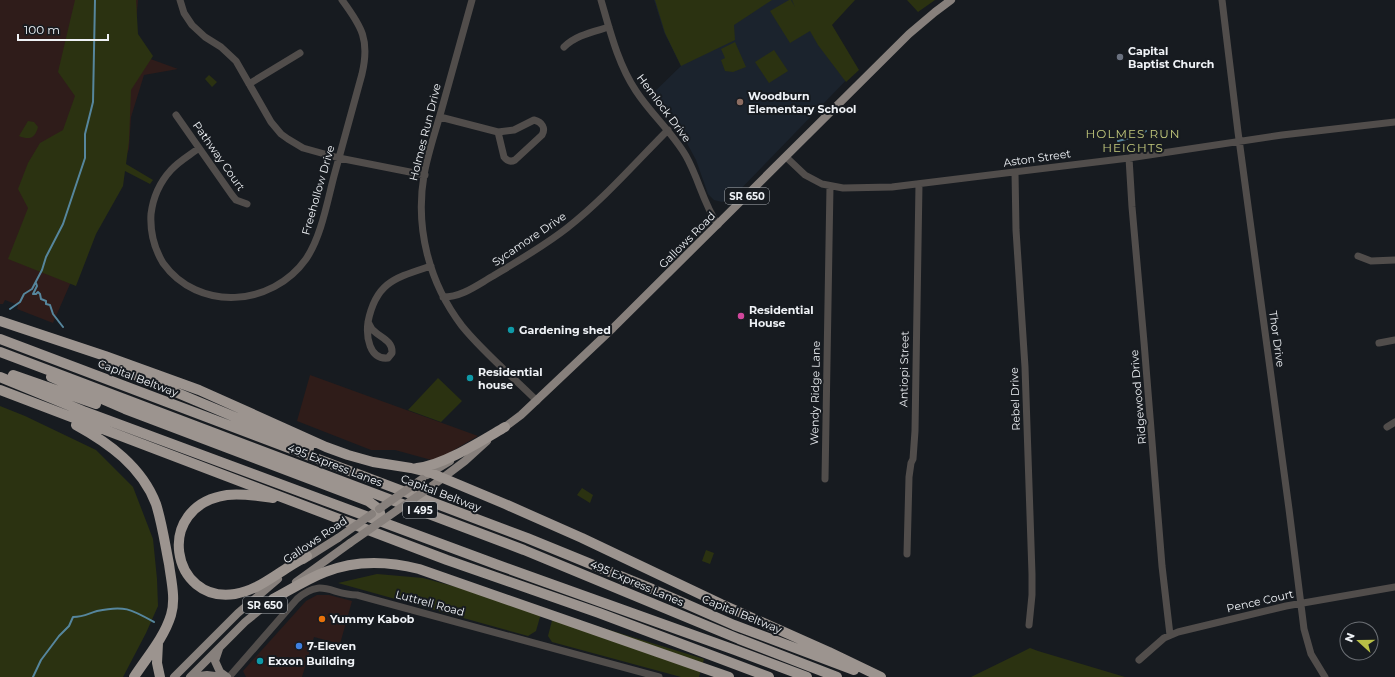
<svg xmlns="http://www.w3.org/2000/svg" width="1395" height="677" font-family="Montserrat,sans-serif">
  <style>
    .commercial { fill: #2f1c1a }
    .industrial { fill: #2f1c19 }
    .built { fill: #1b232d }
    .green { fill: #2b3211 }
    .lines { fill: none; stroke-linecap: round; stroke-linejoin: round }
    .stream { stroke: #56869d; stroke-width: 2 }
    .minor { stroke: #514d4b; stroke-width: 7 }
    .major { stroke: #87807c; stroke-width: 8 }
    .highway { stroke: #9c948f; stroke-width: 10 }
    .major-bridge { stroke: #87807c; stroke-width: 8 }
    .worship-dot { fill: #6b7280; stroke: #171b20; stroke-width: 1.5 }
    .education-dot { fill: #8d6e63; stroke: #171b20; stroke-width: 1.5 }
    .hotel-dot { fill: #d1479c; stroke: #171b20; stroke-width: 1.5 }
    .culture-dot { fill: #0f9aa8; stroke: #171b20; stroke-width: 1.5 }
    .food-dot { fill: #e8710a; stroke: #171b20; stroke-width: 1.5 }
    .shop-dot { fill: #3f7fe0; stroke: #171b20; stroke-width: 1.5 }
    .labels { text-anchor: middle; stroke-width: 4; stroke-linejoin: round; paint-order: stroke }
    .shield { fill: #171b20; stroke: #aeb2b6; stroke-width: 1 }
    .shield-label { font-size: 10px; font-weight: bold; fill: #eff2f6 }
    .poi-label { font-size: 11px; font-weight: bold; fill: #eff2f6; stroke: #171b20; text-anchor: start }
    .street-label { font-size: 11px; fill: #eff2f6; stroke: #171b20 }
    .neighbourhood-label { font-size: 12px; letter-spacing: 1px; fill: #c3c97c; stroke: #171b20 }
  </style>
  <rect width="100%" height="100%" fill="#171b20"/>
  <path class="commercial" d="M0 0H138L135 34 145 57 178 69 144 75 131 117 129 149 53 323 17 309 18 305 5 300 3 304H0Z
    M317 595H329L352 601 340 644 314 637 302 677H246L243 671 306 601Z"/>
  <path class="industrial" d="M310 375 478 436 435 461 395 450H371L297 421Z"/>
  <path class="built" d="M654 0H847L819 25 857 69 731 199 722 202 714 200 708 194 696 160 682 134 681 130 683 127 673 116 667 117 664 114 650 96 681 66 664 32Z"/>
  <path class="green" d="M75 0H136L138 34 153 56 131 90 129 141 126 164 153 180 150 184 125 171 123 186 96 234 76 286 8 259 28 208 18 189 28 163 40 143 63 130 75 96 58 72Z
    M655 0H772L734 25 735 40 681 66 665 33Z
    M789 0H791L795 7 792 0H855L832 25 859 70 846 82 818 45 810 31 790 43 770 11Z
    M907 0H935L918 12Z
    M735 42 746 67 733 72 725 71 721 60 725 58 721 49Z
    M774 50 788 71 769 83 755 62Z
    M209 75 217 82 212 87 205 79Z
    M28 121 34 122 38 127C35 139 29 140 19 136Z
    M438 378 462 401 441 422 408 410Z
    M0 406 25 416 96 450 133 487 153 539 157 579 158 606 146 633 123 677H0Z
    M582 488 593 495 590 503 577 495Z
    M706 550 714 553 710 564 702 561Z
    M377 574 423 578 542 610 536 631 528 636 338 583Z
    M554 613 704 659 699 677H681L552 642 548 636Z
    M1030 648 1038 651 1125 677H971Z"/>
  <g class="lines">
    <path class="stream" d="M1118 141 1138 136 1146 131
      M36 283 37 286 33 294H36L38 292 40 294 41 299 46 301V304L50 305 53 314 63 327
      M10 309 20 302 24 294 32 289 42 270 46 257 63 224 85 158V134L93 102 95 0
      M33 677 41 660 59 636 69 626 73 617C84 617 87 614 97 611 124 605 131 609 154 622"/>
    <path class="minor" d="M180 0 184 13 192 25 205 37 221 47 236 61 271 122 281 134 288 139 303 148 339 158 425 175
      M472 0C462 36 452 72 442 108 436 130 428 152 424 175 415 228 429 283 462 326 483 352 513 377 537 401
      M601 0C610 31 618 64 636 91 651 114 672 132 686 156 699 179 703 203 718 225
      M1222 0 1238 132 1289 509 1304 629 1311 654 1325 677
      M564 47C576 35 593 32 609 27
      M249 84 300 53
      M176 115 232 195 236 200 247 204
      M440 117 498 132
      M534 120C542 122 546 128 542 135L515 160C511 162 507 161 504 157L498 132 514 130Z
      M199 148C190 155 179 161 171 170 160 182 153 198 151 214 150 231 154 248 163 263 198 312 272 307 306 259 321 237 327 203 334 176 343 142 353 108 362 74 370 40 362 27 342 0
      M786 157 805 175 822 184 843 188 892 187 1129 158 1282 135 1395 122
      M1129 158 1132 207 1144 342 1162 566 1170 635
      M1015 172 1016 230 1025 367 1032 574V595L1029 625
      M1358 256 1371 261 1395 260
      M443 297C462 297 477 285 493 276 518 261 544 246 567 228 604 199 635 163 668 130
      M368 322C370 325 371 329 374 331 381 338 393 341 392 353L388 358C369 360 366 336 368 322Z
      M368 322C376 282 395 278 431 266
      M1379 343 1395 340
      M1387 427 1395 422
      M825 479 830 186
      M907 554 909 477 911 463 913 459 915 431 919 184
      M1139 660 1164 638 1178 632 1286 606 1395 587
      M229 677 297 599C322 577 331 595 357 595L659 677"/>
    <path class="major" d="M501 430 521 415 613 328 909 34 935 12 951 0
      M427 475 450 461
      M432 486 465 461 487 441
      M303 560 338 538
      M296 582 350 543
      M219 649 215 661 220 672 227 677
      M174 677 238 613 278 579
      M190 677 245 622 277 596
      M191 677 207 675 223 677"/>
    <path class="highway" d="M0 321 105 356 199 390 326 447 348 455 373 462 411 468 431 473 505 504 582 538 721 604 829 652 881 677
      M0 339 527 538 652 589 734 625 854 670
      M0 352 524 550 739 639 837 677
      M106 363 309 448
      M13 375 96 404
      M0 377 83 411 498 565 735 650 807 677
      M51 377 125 409 368 501 379 509 382 520
      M0 390 447 560 599 613 769 677
      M76 425C109 443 142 467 156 504 162 523 165 544 169 564 171 580 176 599 171 615 164 638 147 657 134 677
      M417 468C444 465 481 441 505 427
      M273 498C258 496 242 493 227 495 153 506 171 604 235 594 254 591 268 580 284 570 291 565 300 560 307 556
      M273 599C290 590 307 579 325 572 355 560 388 561 419 569L729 677
      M158 643 157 663 160 677"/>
    <path class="major-bridge" d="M379 509 422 479
      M338 538 372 514
      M350 543 432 486"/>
  </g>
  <circle class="worship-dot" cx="1120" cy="57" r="4"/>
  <circle class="education-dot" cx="740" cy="102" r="4"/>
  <circle class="hotel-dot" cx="741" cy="316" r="4"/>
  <g class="culture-dot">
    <circle cx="511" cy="330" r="4"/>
    <circle cx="470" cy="378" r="4"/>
    <circle cx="260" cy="661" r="4"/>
  </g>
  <circle class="food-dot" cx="322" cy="619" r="4"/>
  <circle class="shop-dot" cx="299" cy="646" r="4"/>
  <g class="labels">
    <g class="shield">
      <rect x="725" y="188" width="44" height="16" rx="3"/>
      <rect x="403" y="502" width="34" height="16" rx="3"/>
      <rect x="243" y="597" width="44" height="16" rx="3"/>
    </g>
    <g class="shield-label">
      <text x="747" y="200">SR 650</text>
      <text x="420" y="514">I 495</text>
      <text x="265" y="609">SR 650</text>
    </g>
    <g class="poi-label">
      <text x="1128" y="55">Capital<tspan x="1128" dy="13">Baptist Church</tspan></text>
      <text x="748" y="100">Woodburn<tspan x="748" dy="13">Elementary School</tspan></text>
      <text x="749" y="314">Residential<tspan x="749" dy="13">House</tspan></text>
      <text x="519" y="334">Gardening shed</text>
      <text x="478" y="376">Residential<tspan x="478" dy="13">house</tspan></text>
      <text x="330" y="623">Yummy Kabob</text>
      <text x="307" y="650">7-Eleven</text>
      <text x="268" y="665">Exxon Building</text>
    </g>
    <g class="street-label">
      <text transform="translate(664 108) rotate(53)" y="4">Hemlock Drive</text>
      <text transform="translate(425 132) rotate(-76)" y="4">Holmes Run Drive</text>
      <text transform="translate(219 156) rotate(55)" y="4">Pathway Court</text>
      <text transform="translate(1037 158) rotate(-8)" y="4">Aston Street</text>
      <text transform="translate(318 190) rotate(-74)" y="4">Freehollow Drive</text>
      <text transform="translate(529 239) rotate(-34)" y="4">Sycamore Drive</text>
      <text transform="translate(687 240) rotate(-45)" y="4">Gallows Road</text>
      <text transform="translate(1277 339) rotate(82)" y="4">Thor Drive</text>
      <text transform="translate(904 369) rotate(-89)" y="4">Antiopi Street</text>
      <text transform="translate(138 378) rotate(21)" y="4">Capital Beltway</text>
      <text transform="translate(815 393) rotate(-89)" y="4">Wendy Ridge Lane</text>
      <text transform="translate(1138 397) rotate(-95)" y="4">Ridgewood Drive</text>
      <text transform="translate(1015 399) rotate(-92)" y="4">Rebel Drive</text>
      <text transform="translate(335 465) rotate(21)" y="4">495 Express Lanes</text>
      <text transform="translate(441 493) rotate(21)" y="4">Capital Beltway</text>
      <text transform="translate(315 540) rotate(-34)" y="4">Gallows Road</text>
      <text transform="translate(637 583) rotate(23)" y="4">495 Express Lanes</text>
      <text transform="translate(1260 601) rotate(-13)" y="4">Pence Court</text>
      <text transform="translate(430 603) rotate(15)" y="4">Luttrell Road</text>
      <text transform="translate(742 614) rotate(22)" y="4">Capital Beltway</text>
    </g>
    <g class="neighbourhood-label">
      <text x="1133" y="138">HOLMES RUN<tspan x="1133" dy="14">HEIGHTS</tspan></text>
    </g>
  </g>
  <g transform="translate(1359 641) rotate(291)"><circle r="19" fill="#171b20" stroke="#6d7176"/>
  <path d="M0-3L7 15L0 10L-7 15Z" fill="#b9c046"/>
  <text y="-6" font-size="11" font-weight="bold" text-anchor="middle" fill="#eff2f6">N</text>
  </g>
  <path d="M18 34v6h90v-6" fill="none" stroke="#eff2f6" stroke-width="2"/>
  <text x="24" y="34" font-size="12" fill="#eff2f6" stroke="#171b20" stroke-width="3" paint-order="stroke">100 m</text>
</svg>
